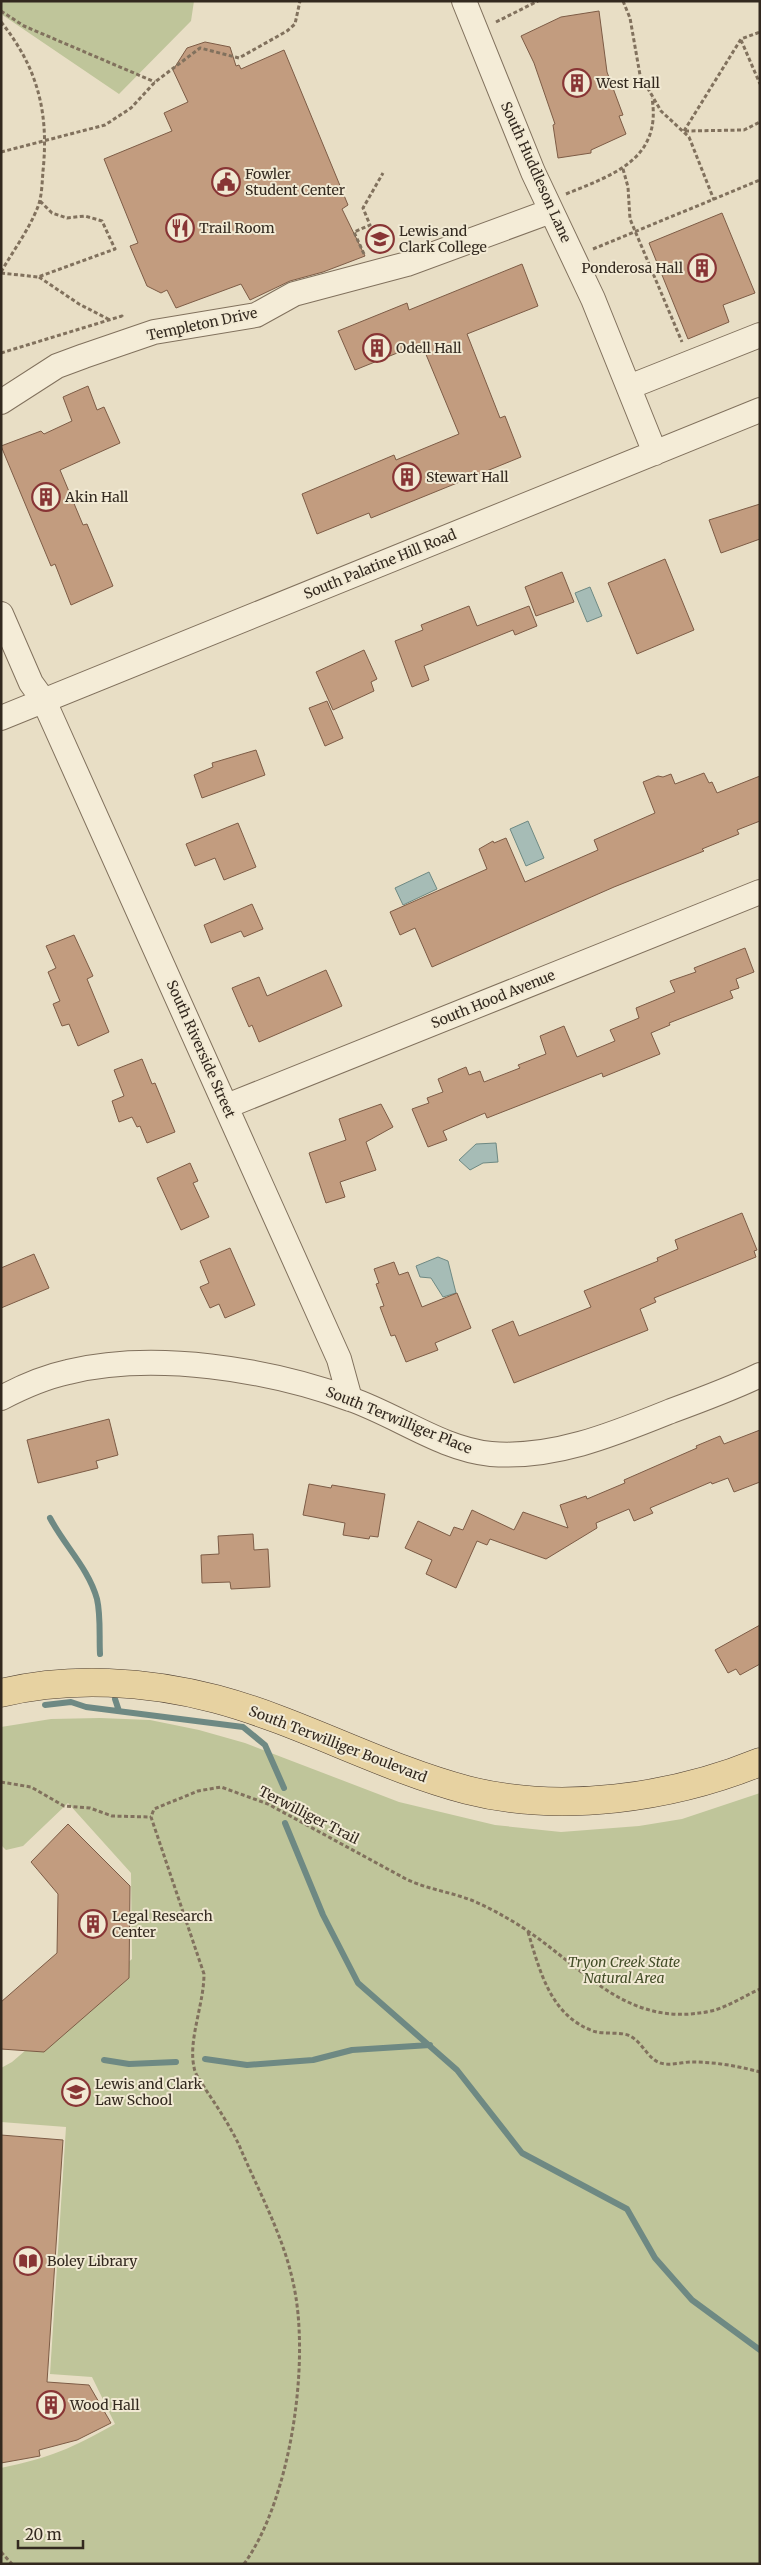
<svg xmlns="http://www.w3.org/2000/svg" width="761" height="2565" font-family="Merriweather,serif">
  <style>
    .green { fill: #bfc59a }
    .water { fill: #a6bcb6; stroke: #6e8983 }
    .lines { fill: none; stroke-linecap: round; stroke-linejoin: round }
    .stream { stroke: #6e8983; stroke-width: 6 }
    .building { fill: #c29c7f; stroke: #7d5c46 }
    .minor-casing { stroke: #81715d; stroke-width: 26 }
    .major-casing { stroke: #4f3f31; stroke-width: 29 }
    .path { stroke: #81715d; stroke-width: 3; stroke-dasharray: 4 2.5; stroke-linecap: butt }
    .minor { stroke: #f4ecd7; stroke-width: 24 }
    .major { stroke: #e7d2a1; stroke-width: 28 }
    .labels { text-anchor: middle; stroke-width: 4; stroke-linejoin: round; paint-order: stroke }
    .poi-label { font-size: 14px; fill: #33291f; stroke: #f1e9d3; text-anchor: start }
    .street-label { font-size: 14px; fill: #33291f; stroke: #f1e9d3 }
    .park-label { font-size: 14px; font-style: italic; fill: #434d28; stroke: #f1e9d3 }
  </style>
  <rect width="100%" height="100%" fill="#e8dec5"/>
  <path class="green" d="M1 1H194L191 21 119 94 1 14Z
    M100 1718 150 1720 199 1730 245 1743 399 1802 495 1825 561 1832 639 1826 682 1819 760 1793V2564H1V2468C49 2458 73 2448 115 2424L92 2377 50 2374 66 2127 1 2122V2068L12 2062 132 1959 131 1873 68 1803 23 1846 6 1850 1 1845V1727L51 1719Z"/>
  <path class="water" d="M590 587 602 616 587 622 575 593Z
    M528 821 544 858 526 866 510 829Z
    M429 872 437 889 403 905 395 888Z
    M496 1143 498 1162 483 1163 470 1170 459 1160 476 1144Z
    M438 1257 448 1261 456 1293 443 1297 431 1278 420 1277 416 1266Z"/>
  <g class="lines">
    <path class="stream" d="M50 1518C64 1545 89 1569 97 1599 101 1616 99 1637 100 1654
      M115 1699 119 1711
      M45 1705 71 1702 86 1707 243 1727 265 1745 284 1788
      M285 1823 323 1915 358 1983 457 2070 522 2153 627 2209 655 2258 692 2300 760 2350
      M205 2059 247 2065 313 2060 352 2050 430 2045
      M104 2060 129 2064 176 2062"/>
  </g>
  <path class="building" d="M599 11 607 72 623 115 619 116 626 134 591 150V153L558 158 553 125 555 124 534 63 521 36 561 17Z
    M205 42 230 47 236 66 239 65 241 69 284 50 348 205 342 209 365 256 323 272 290 281 250 300 241 284 176 308 167 290 161 293 147 286 130 246 138 243 104 159 172 131 164 113 188 102 173 70 187 48Z
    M722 213 755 293 723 305 729 322 688 339 649 243Z
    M522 264 538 306 467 334 500 418 505 416 521 457 371 518 369 513 317 534 302 494 394 455 396 460 459 434 425 352 421 353 417 345 355 370 338 331 407 303 409 310Z
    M88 386 97 410 104 407 120 443 60 470 83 525 87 524 113 586 71 605 55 564 51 566 1 446 41 431 44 434 72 421 63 397Z
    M760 504V539L721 553 709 520Z
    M665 559 694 630 637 654 608 583Z
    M562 572 574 602 536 616 525 587Z
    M469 606 477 626 529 606 537 626 515 635 513 630 424 666 429 680 412 687 395 641 423 630 421 625Z
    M364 650 377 679 371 682 374 691 333 710 316 672Z
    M327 701 343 738 325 746 309 708Z
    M256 750 265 775 202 798 194 775 213 767 212 763Z
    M704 773 709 783 712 782 717 793 760 776V821L737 830 739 834 702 849 704 851 614 887 432 967 415 928 400 935 390 912 487 869 479 849 493 841 494 843 506 838 525 882 598 850 594 840 655 813 643 782 658 776 663 777 671 774 675 784Z
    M238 823 256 867 224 880 215 858 195 866 186 844Z
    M252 904 263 929 244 937 241 931 211 943 204 925Z
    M74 935 93 976 87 979 109 1032 78 1046 69 1024 62 1026 53 1004 60 1001 48 972 56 968 46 946Z
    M745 948 754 972 736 979 739 988 730 991 733 998 669 1023 670 1025 651 1033 660 1054 603 1077 602 1073 487 1118 485 1113 443 1131 447 1140 428 1147 412 1109 429 1103 427 1098 443 1092 438 1079 466 1067 469 1075 480 1071 484 1082 520 1068 518 1065 546 1054 540 1036 564 1026 577 1057 615 1041 610 1030 639 1018 636 1008 675 992 670 981 696 972 694 968Z
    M326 970 342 1006 259 1042 252 1025 249 1027 232 988 259 977 267 996Z
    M142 1059 152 1084 155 1083 175 1132 147 1143 140 1126 137 1127 132 1117 119 1122 112 1101 124 1096 114 1070Z
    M381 1104 393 1127 366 1142 376 1170 340 1182 345 1197 326 1203 309 1153 346 1140 339 1119Z
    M190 1163 198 1181 193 1183 209 1217 181 1230 157 1178Z
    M742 1213 757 1250 754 1251 756 1257 654 1298 656 1302 640 1309 648 1330 514 1383 492 1330 513 1321 519 1336 591 1307 584 1291 658 1261 657 1258 678 1249 675 1240Z
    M230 1248 255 1305 225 1318 219 1304 210 1308 200 1287 209 1283 200 1261Z
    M34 1254 49 1288 1 1308V1268Z
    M394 1262 399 1275 408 1272 422 1307 457 1293 471 1328 435 1343 438 1350 406 1362 395 1335 391 1336 380 1307 384 1306 376 1284 379 1283 374 1269Z
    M109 1419 118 1455 96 1461 98 1468 38 1483 27 1440Z
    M760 1430V1482L734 1492 728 1478 712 1484 711 1482 650 1508 653 1513 634 1521 629 1509 596 1523 597 1528 546 1559 490 1539 487 1545 477 1541 456 1588 426 1574 432 1560 405 1548 418 1521 450 1536 454 1527 463 1530 472 1510 514 1530 523 1512 568 1528 560 1505 586 1496 587 1499 625 1483 624 1480 697 1448 696 1446 720 1436 724 1444Z
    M309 1484 331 1488 332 1485 385 1494 378 1537 370 1536 369 1539 343 1535 345 1523 303 1515Z
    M253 1534 254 1550 268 1549 270 1587 231 1589 230 1582 202 1583 201 1555 219 1554 218 1536Z
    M760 1625V1664L740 1675 736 1669 728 1673 715 1650Z
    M68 1824 130 1886 129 1978 44 2052 1 2049V2002L57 1953 58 1894 31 1862Z
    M1 2135 63 2140 47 2382 89 2385 111 2423 77 2440 39 2450 40 2456 1 2463Z"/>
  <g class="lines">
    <defs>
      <path id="minor" d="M464 1 533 172 593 299 655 453
        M629 387 760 335
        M1 402 57 366 84 356 154 332 256 315 294 294 407 264 551 211
        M1 614 31 683 44 701 339 1359 350 1399
        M1 718 760 410
        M227 1106 760 892
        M1 1398C22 1387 45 1377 68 1372 154 1351 268 1369 350 1399 397 1415 441 1449 491 1454 554 1459 614 1434 671 1411 701 1400 731 1389 760 1375"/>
      <path id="major" d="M1 1693C71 1676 147 1681 216 1699 302 1722 380 1767 467 1790 560 1814 672 1798 760 1762"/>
    </defs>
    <use href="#minor" class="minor-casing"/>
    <use href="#major" class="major-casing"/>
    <path class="path" d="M623 1 630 18 640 75 661 111 689 137 714 200
      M1 11 24 26 155 82
      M1 22C38 68 49 113 43 171 42 183 42 198 37 209 28 231 13 251 1 272
      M496 22 538 1
      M741 40 760 84
      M684 131 741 39 760 32
      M685 131 744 130 760 122
      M1 152 105 125 131 108 155 82 200 48 239 58 287 31 295 24 300 1
      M623 169 628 187 630 219 682 342
      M566 194C612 175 662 160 652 98
      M593 249 760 180
      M364 254 354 232 370 225 363 208 383 173
      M1 273 38 277 115 249 102 221 85 216 67 218 52 213 40 201
      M39 277 79 304 110 320
      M1 353 122 316 123 318
      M1 1782 31 1787 64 1806 90 1808 112 1816 151 1817
      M528 1932C540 1971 550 2015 593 2031 604 2035 620 2031 630 2036 645 2044 648 2062 665 2064 673 2065 683 2062 692 2062 715 2062 738 2066 760 2072
      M1 2552 12 2564
      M244 2564C291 2499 311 2360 293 2282 283 2235 258 2190 239 2145 230 2126 218 2108 206 2090 202 2083 195 2075 194 2067 188 2040 204 2004 204 1974L151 1817 154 1809 198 1791 221 1787 268 1804 406 1879C427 1889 450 1892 471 1900 483 1905 495 1911 505 1917 577 1956 619 2031 711 2011 728 2007 744 1996 760 1989"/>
    <use href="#minor" class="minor"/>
    <use href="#major" class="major"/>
  </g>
  <defs>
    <symbol id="building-ring" viewBox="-11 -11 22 22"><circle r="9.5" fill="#f1e9d3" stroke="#883535" stroke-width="1.5"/><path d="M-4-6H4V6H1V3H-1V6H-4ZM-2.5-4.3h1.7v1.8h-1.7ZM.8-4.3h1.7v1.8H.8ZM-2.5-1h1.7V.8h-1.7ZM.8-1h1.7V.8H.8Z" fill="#883535"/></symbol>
    <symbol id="civic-ring" viewBox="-11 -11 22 22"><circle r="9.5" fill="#f1e9d3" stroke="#883535" stroke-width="1.5"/><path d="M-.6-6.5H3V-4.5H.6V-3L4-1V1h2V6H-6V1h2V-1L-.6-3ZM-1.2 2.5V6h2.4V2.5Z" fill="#883535"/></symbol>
    <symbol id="restaurant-ring" viewBox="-11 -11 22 22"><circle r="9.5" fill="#f1e9d3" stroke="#883535" stroke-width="1.5"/><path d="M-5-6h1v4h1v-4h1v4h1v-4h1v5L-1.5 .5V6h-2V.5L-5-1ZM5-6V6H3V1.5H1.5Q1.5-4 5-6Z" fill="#883535"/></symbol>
    <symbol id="university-ring" viewBox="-11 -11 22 22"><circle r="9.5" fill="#f1e9d3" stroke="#883535" stroke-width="1.5"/><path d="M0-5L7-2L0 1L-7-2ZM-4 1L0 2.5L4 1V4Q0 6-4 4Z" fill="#883535"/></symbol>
    <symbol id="library-ring" viewBox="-11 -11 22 22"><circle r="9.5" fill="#f1e9d3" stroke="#883535" stroke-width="1.5"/><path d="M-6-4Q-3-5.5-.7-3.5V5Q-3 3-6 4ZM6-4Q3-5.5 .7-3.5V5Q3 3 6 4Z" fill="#883535"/></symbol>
  </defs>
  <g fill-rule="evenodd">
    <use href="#building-ring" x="561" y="67" width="32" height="32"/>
    <use href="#civic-ring" x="210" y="166" width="32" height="32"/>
    <use href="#restaurant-ring" x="164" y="212" width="32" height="32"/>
    <use href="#university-ring" x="364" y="223" width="32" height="32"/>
    <use href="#building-ring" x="686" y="252" width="32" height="32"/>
    <use href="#building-ring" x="361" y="332" width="32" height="32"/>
    <use href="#building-ring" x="391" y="461" width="32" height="32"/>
    <use href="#building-ring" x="30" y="481" width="32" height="32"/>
    <use href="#building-ring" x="77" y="1908" width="32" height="32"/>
    <use href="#university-ring" x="60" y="2076" width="32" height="32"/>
    <use href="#library-ring" x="12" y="2245" width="32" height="32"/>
    <use href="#building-ring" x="35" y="2389" width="32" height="32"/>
  </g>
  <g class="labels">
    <g class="poi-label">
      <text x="596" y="88">West Hall</text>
      <text x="245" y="179">Fowler<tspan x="245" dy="16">Student Center</tspan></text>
      <text x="199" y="233">Trail Room</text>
      <text x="399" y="236">Lewis and<tspan x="399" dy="16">Clark College</tspan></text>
      <text x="683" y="273" text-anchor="end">Ponderosa Hall</text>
      <text x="396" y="353">Odell Hall</text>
      <text x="426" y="482">Stewart Hall</text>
      <text x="65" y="502">Akin Hall</text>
      <text x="112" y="1921">Legal Research<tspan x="112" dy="16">Center</tspan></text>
      <text x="95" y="2089">Lewis and Clark<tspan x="95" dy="16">Law School</tspan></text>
      <text x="47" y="2266">Boley Library</text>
      <text x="70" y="2410">Wood Hall</text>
    </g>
    <g class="street-label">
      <text transform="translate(536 172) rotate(66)" y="5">South Huddleson Lane</text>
      <text transform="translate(202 324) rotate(-12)" y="5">Templeton Drive</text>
      <text transform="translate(380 564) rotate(-22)" y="5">South Palatine Hill Road</text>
      <text transform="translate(493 999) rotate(-22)" y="5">South Hood Avenue</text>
      <text transform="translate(201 1049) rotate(66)" y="5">South Riverside Street</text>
      <text transform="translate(399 1420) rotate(22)" y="5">South Terwilliger Place</text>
      <text transform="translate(338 1744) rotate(21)" y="5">South Terwilliger Boulevard</text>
      <text transform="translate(309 1815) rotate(27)" y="5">Terwilliger Trail</text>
    </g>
    <g class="park-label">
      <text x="624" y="1967">Tryon Creek State<tspan x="624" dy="16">Natural Area</tspan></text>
    </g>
  </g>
  <rect width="761" height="2565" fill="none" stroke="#33291f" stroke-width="5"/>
  <path d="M18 2540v8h65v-8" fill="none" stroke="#33291f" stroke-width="2.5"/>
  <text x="25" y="2540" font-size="15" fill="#33291f" stroke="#f1e9d3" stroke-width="4" paint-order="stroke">20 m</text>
</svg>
